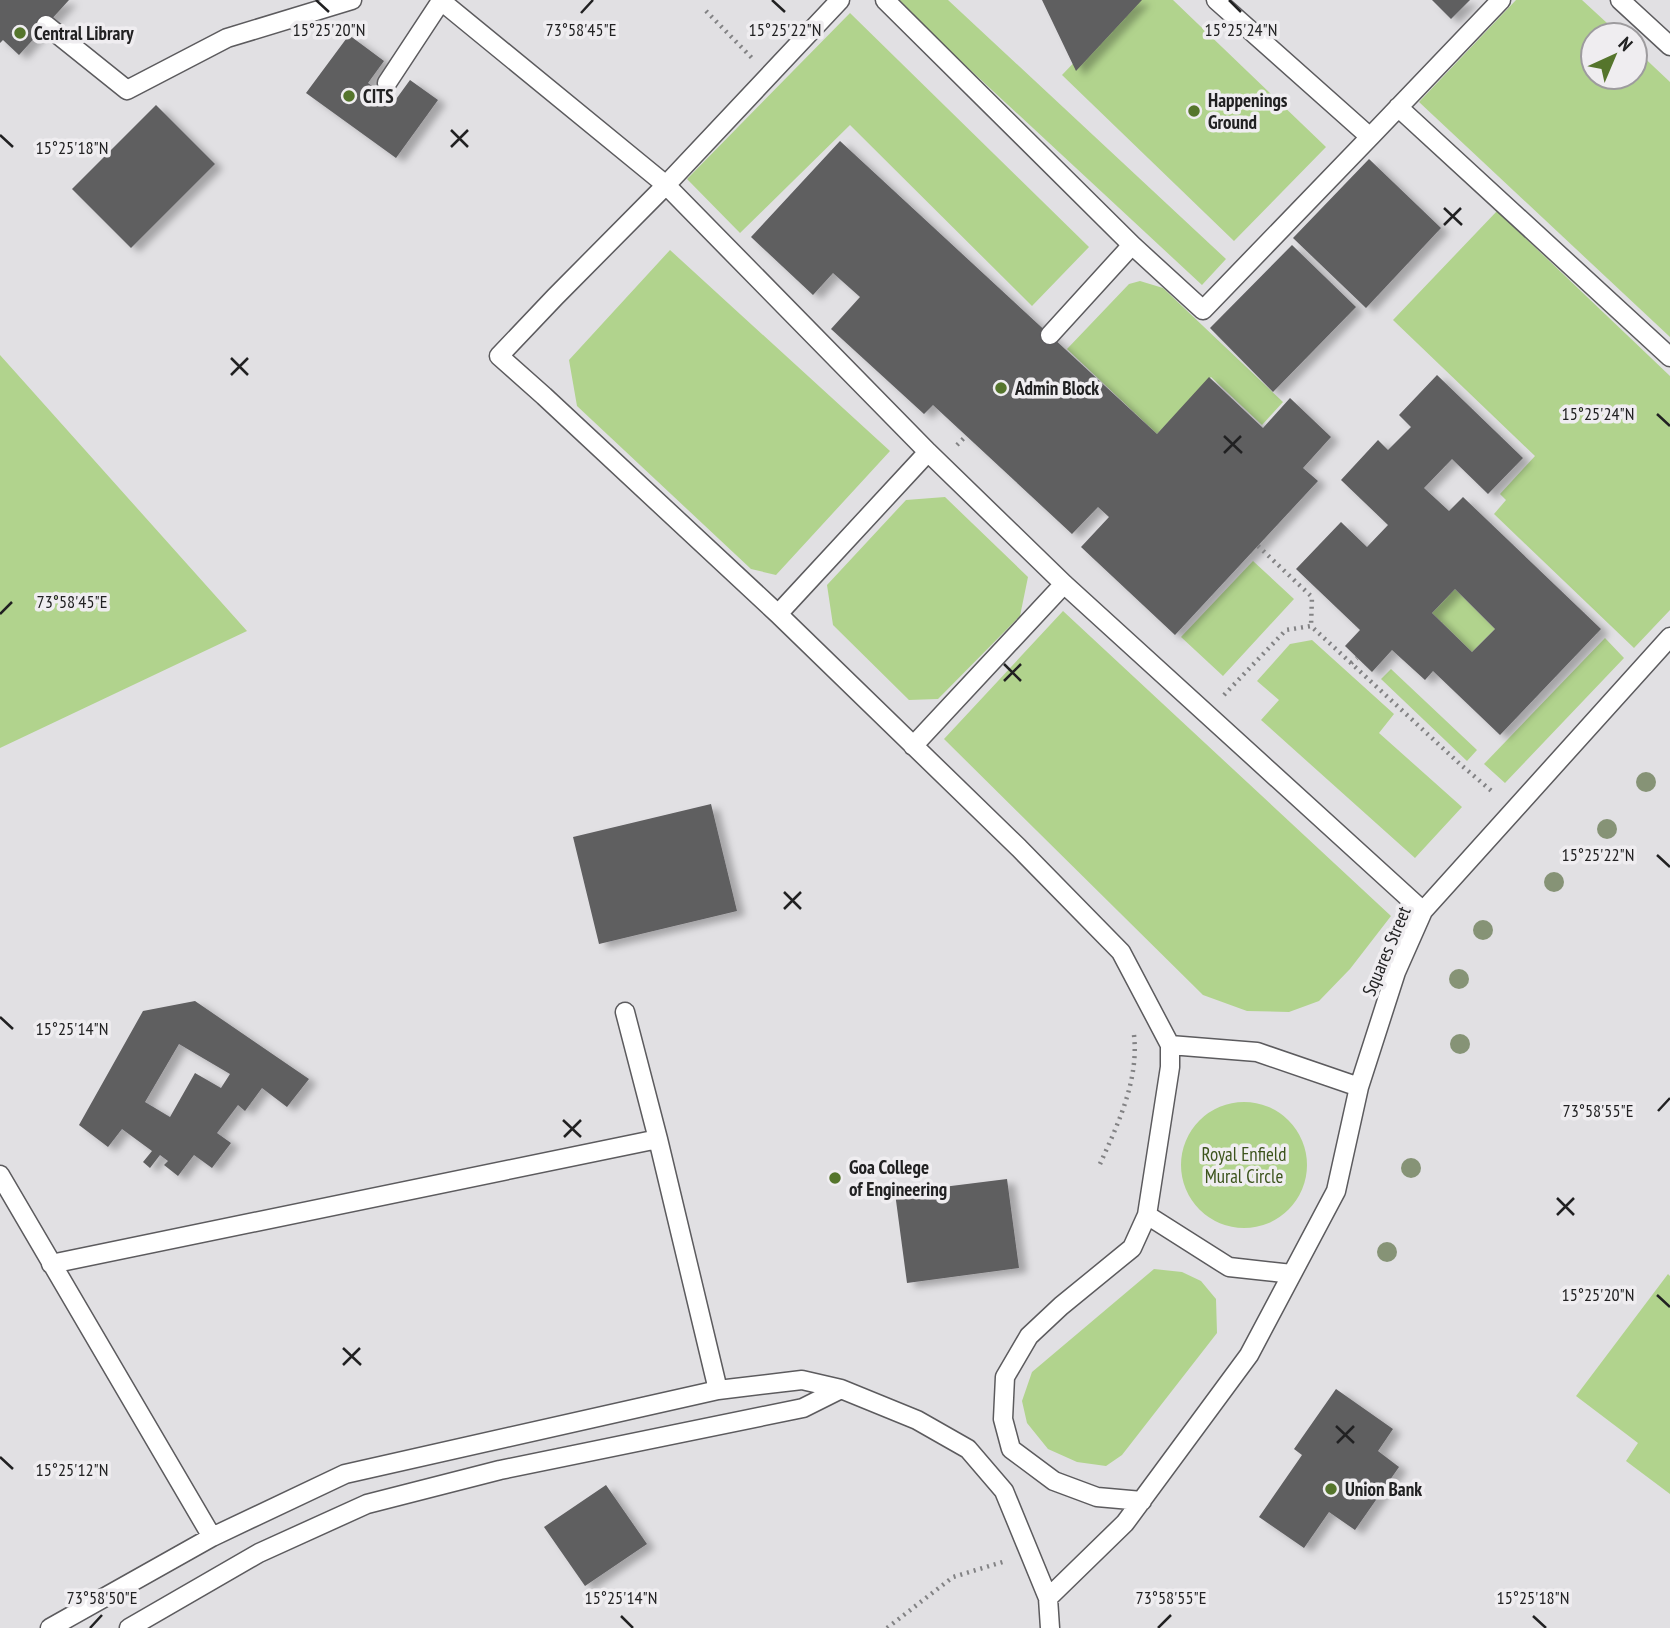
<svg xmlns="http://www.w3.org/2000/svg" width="1670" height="1628" font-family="'PT Sans Narrow',sans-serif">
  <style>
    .green { fill: #b1d38d }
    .building { fill: #5f5e60; fill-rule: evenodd; filter: url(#shadow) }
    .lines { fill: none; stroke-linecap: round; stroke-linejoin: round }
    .service-casing { stroke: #5c5b5e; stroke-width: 21 }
    .path { stroke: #828284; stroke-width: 4.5; stroke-dasharray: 2 5; stroke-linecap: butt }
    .service { stroke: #fff; stroke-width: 18 }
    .tree { fill: #869376 }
    .ticks { fill: none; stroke: #212122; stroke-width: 2.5 }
    .poi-dot { fill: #55752c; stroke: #efedf0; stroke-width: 2.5 }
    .labels { text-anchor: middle; stroke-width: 7; stroke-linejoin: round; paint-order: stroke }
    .poi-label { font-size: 19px; font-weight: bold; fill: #212122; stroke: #efedf0; text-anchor: start }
    .street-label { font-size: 19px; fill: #212122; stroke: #efedf0 }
    .park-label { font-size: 19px; fill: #3c541c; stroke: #efedf0 }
    .ticks-label { font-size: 18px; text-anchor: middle; fill: #212122; stroke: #efedf0; stroke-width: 7; stroke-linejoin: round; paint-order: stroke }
  </style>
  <defs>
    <filter id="shadow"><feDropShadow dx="8" dy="4.5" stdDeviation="3.5" flood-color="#0004"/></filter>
  </defs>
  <rect width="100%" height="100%" fill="#e1e0e3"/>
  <path class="green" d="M895 0H948L1226 259 1202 285Z
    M1134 0H1173L1326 147 1234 241 1062 75Z
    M1516 0H1582L1620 35H1593V77H1635V49L1670 82V337L1419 102Z
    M850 13 1089 247 1032 306 850 125 740 233 687 179Z
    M1497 211 1670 376V610L1634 648 1494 514 1506 500 1500 494 1535 456 1393 320Z
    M670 250 890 451 776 575 751 569 577 406 569 360Z
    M1140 281 1163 288 1283 402 1262 425 1211 377 1157 434 1067 349 1129 284Z
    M0 355 247 631 0 748Z
    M945 497 1028 577 1020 616 938 699 909 700 833 625 827 585 906 500Z
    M1253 561 1294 599 1223 676 1181 637Z
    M1455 589 1495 629 1472 652 1432 613Z
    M1063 611 1391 916 1350 969 1319 1001 1289 1012 1247 1011 1203 995 944 739Z
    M1605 638 1624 658 1505 783 1484 764Z
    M1312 640 1394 714 1379 733 1462 807 1415 858 1261 720 1279 700 1257 681 1290 644Z
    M1391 669 1477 750 1467 761 1381 679Z
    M1181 1165a63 63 0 1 1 126 0a63 63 0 1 1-126 0Z
    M1154 1269 1182 1272 1201 1281 1216 1299 1217 1333 1122 1455 1106 1466 1077 1462 1048 1449 1027 1423 1022 1401 1032 1372Z
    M1668 1274 1670 1276V1494L1626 1461 1638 1443 1576 1396Z"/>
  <path class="building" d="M0 0H69L19 55 3 40 0 43Z
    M1042 0H1142L1076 71Z
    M1432 0H1470L1451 19Z
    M349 35 384 61 368 83 394 102 410 80 438 100 396 158 306 93Z
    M156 105 215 164 131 248 72 189Z
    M840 141 1157 434 1209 377 1263 428 1290 398 1331 437 1303 468 1318 481 1175 635 1081 547 1109 517 1098 507 1072 534 933 405 924 414 831 329 860 297 833 273 813 295 751 237Z
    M1369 159 1441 228 1366 308 1293 238Z
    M1292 245 1356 307 1273 392 1210 328Z
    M1437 375 1523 458 1488 494 1452 459 1424 488 1449 511 1463 497 1601 629 1500 735 1433 671 1425 680 1392 650 1372 672 1345 646 1360 630 1296 569 1341 522 1367 547 1388 525 1341 480 1378 440 1388 450 1411 427 1399 415ZM1455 589 1495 629 1472 652 1432 613Z
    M711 804 737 911 599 944 573 837Z
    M195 1001 309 1079 287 1107 262 1088 245 1111 238 1105 217 1133 231 1143 212 1168 194 1155 178 1176 164 1165 168 1161 160 1155 150 1168 143 1162 152 1151 122 1129 108 1147 79 1125 143 1011ZM179 1044 230 1074 221 1088 195 1073 170 1117 145 1102Z
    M1007 1179 1019 1268 907 1283 895 1193Z
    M1336 1389 1393 1429 1378 1451 1399 1467 1355 1530 1329 1512 1304 1548 1259 1517 1302 1455 1294 1449Z
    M606 1485 647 1544 585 1586 544 1527Z"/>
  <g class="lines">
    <defs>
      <path id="service" d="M440 0 666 185 928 452 1064 584 1423 911
        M840 0 666 185 555 297 499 356 544 396 778 614 1019 848 1121 952 1170 1045V1067L1147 1215 1132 1248 1061 1306 1029 1336 1005 1377 1003 1419 1011 1449 1054 1481 1097 1497 1142 1501
        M885 0 1132 245
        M1620 0 1670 46
        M46 25 127 90 227 38 352 0
        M387 83 441 1
        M1398 107 1670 357
        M1370 137 1501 0
        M1050 335 1132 245 1203 310 1370 137 1216 0
        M778 614 928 452
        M913 746 1064 584
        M625 1012 658 1139 718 1390
        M1170 1045 1257 1052 1359 1087
        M0 1175 212 1537
        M1147 1215 1229 1267 1292 1274
        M51 1264 658 1139
        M1048 1598 1125 1523 1249 1355 1336 1191 1359 1087 1396 972 1423 911 1670 637
        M50 1628 212 1537 345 1474 718 1390 802 1380 841 1389 917 1420 968 1449 1004 1491 1048 1598 1050 1628
        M129 1628 259 1553 367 1504 500 1470 803 1408 841 1389"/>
    </defs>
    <use href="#service" class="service-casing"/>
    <path class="path" d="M706 11 752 58
      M957 445 966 436
      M1258 546 1312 597 1311 626
      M1351 663 1357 658
      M1224 695 1286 630 1311 626 1461 765 1494 793
      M1100 1164C1118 1124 1139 1080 1134 1035
      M887 1628 953 1577 1006 1561"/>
    <use href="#service" class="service"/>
  </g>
  <g class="tree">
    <circle cx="1646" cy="782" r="10"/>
    <circle cx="1607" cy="829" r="10"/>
    <circle cx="1554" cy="882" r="10"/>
    <circle cx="1483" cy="930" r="10"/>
    <circle cx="1459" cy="979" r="10"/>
    <circle cx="1460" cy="1044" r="10"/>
    <circle cx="1411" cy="1168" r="10"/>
    <circle cx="1387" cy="1252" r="10"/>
  </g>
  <path class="ticks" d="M316 0 329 12M772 0 785 12M1229 0 1241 12M581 13 593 0M451 130 468 147M0 135 13 147M451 147 468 130M1444 208 1462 225M1444 225 1461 208M231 358 248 375M231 375 248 358M1657 414 1670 426M1224 436 1242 453M1224 453 1241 436M0 614 12 602M1004 664 1021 681M1004 681 1021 664M1657 855 1670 867M784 892 801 909M784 909 801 892M0 1017 13 1029M1658 1111 1670 1098M563 1120 581 1137M564 1137 581 1120M1557 1198 1574 1215M1557 1215 1574 1198M1657 1295 1670 1307M343 1348 361 1365M343 1365 360 1348M1336 1426 1354 1443M1337 1443 1354 1426M0 1457 13 1469M621 1616 633 1628M1533 1616 1546 1628M90 1628 102 1615M1158 1628 1171 1615"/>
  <g class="poi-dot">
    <circle cx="20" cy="33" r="7"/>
    <circle cx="349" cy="96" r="7"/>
    <circle cx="1194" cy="111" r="7"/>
    <circle cx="1001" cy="388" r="7"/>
    <circle cx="835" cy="1178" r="7"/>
    <circle cx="1331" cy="1489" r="7"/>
  </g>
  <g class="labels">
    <g class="poi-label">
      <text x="34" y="40">Central Library</text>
      <text x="363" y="103">CITS</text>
      <text x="1208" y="107">Happenings<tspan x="1208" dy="22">Ground</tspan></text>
      <text x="1015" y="395">Admin Block</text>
      <text x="849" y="1174">Goa College<tspan x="849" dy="22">of Engineering</tspan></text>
      <text x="1345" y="1496">Union Bank</text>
    </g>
    <g class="street-label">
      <text transform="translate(1386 951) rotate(-67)" y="7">Squares Street</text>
    </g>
    <g class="park-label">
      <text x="1244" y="1161">Royal Enfield<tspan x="1244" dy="22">Mural Circle</tspan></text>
    </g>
  </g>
  <g class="ticks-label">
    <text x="329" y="36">15°25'20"N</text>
    <text x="785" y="36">15°25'22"N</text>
    <text x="1241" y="36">15°25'24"N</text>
    <text x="581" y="36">73°58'45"E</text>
    <text x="72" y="154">15°25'18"N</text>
    <text x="1598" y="420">15°25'24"N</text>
    <text x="72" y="608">73°58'45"E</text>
    <text x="1598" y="861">15°25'22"N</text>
    <text x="72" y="1035">15°25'14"N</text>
    <text x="1598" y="1117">73°58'55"E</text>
    <text x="1598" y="1301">15°25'20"N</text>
    <text x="72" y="1476">15°25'12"N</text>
    <text x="102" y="1604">73°58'50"E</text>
    <text x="1171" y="1604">73°58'55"E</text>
    <text x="621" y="1604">15°25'14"N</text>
    <text x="1533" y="1604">15°25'18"N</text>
  </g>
  <g transform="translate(1614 56) rotate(44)"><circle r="33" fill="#efedf0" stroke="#9d9b9e" stroke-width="2"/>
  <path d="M0-5L12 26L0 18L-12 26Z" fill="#55752c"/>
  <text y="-10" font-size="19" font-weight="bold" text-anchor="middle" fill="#212122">N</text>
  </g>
</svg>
